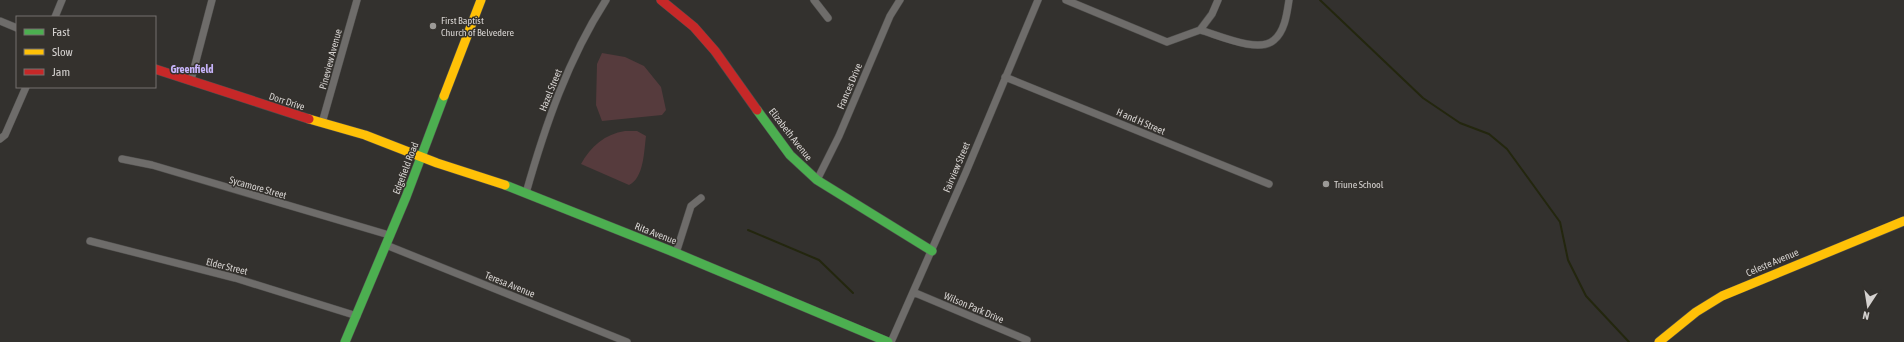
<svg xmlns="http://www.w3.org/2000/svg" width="1904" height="342" font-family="'Asap Condensed',sans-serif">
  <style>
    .garden { fill: #563b3d }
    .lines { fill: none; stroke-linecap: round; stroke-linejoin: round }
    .stream { stroke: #23260e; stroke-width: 2 }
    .street-casing { stroke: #4f4e4c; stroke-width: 8 }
    .fast-casing { stroke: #4f4e4c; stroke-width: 10 }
    .slow-casing { stroke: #4f4e4c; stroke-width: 10 }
    .jam-casing { stroke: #4f4e4c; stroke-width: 10 }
    .street { stroke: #6e6c6a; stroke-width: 7 }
    .fast { stroke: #4caf50; stroke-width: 9 }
    .slow { stroke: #ffc107; stroke-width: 9 }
    .jam { stroke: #c62828; stroke-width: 9 }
    .poi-dot { fill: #9c9a97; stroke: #34312d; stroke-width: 1.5 }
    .labels { text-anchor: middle; stroke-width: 3; stroke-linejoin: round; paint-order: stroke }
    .poi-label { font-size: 10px; fill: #d5d2d0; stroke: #34312d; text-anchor: start }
    .street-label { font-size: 10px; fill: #d5d2d0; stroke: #34312d }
    .neighbourhood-label { font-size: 11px; font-weight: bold; fill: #c6b3f9; stroke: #34312d }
  </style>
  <rect width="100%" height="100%" fill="#33312e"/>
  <path class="garden" d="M602 53 625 57 644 66 661 87 666 110 662 115 602 121 596 105 597 64Z
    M625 131H637L646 136C644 151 644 178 629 185L581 164C591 146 605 134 625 131Z"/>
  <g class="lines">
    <path class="stream" d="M1320 0 1423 98 1460 123 1489 134 1507 149 1560 222 1568 260 1586 296 1629 342
      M748 230 819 260 853 293"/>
    <defs>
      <path id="street" d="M814 0 828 18
        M1066 0 1167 42 1200 30 1212 14 1218 0
        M55 17 62 0
        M0 21 17 28
        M1200 30C1218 35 1259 54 1274 40 1285 31 1287 13 1289 0
        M1005 77 1269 184
        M191 80 212 0
        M322 123 357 0
        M0 139 5 135 26 87
        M122 159 152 165 389 235
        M817 180 839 136 890 16 900 0
        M526 193C545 126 568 59 606 0
        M90 241 235 278 357 316
        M386 245 627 342
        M676 253 691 206 701 198
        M913 292 1027 340
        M891 342 966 172 1038 0"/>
      <path id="fast" d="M757 110 790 155 817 180 932 251
        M505 185 676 253 888 342
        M345 342 406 197 444 96"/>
      <path id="slow" d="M444 96 481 0
        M309 119 365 135 437 163 505 185
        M1659 342 1696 312 1722 296 1904 221"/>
      <path id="jam" d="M661 0 694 27 715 51 757 110
        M155 69 309 119"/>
    </defs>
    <use href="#street" class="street-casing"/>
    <use href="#fast" class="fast-casing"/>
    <use href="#slow" class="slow-casing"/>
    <use href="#jam" class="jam-casing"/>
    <use href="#street" class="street"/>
    <use href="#fast" class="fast"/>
    <use href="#slow" class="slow"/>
    <use href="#jam" class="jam"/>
  </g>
  <g class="poi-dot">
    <circle cx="433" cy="26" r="4"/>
    <circle cx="1326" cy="184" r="4"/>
  </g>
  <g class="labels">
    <g class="poi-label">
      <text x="441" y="24">First Baptist<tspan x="441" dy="12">Church of Belvedere</tspan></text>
      <text x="1334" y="188">Triune School</text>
    </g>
    <g class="street-label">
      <text transform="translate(330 59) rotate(-75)" y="4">Pineview Avenue</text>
      <text transform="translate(849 86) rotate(-67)" y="4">Frances Drive</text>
      <text transform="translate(550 90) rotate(-68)" y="4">Hazel Street</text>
      <text transform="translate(287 101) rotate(18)" y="4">Dorr Drive</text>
      <text transform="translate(1141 121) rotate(23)" y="4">H and H Street</text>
      <text transform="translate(791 134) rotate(52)" y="4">Elizabeth Avenue</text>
      <text transform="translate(956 167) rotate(-67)" y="4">Fairview Street</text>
      <text transform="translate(405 168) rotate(-69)" y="4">Edgefield Road</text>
      <text transform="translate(258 187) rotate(16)" y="4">Sycamore Street</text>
      <text transform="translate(656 233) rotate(21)" y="4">Rita Avenue</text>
      <text transform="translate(1772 262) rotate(-23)" y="4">Celeste Avenue</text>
      <text transform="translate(227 266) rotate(14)" y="4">Elder Street</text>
      <text transform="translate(510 284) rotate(22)" y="4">Teresa Avenue</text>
      <text transform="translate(974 307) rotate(23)" y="4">Wilson Park Drive</text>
    </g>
    <g class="neighbourhood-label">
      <text x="192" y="73">Greenfield</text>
    </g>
  </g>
  <rect x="16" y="16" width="140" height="72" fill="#34312d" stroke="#74716e"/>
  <rect x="24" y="29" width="20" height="6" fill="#4caf50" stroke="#74716e"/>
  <text x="52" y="36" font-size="12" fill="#d5d2d0">Fast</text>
  <rect x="24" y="49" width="20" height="6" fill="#ffc107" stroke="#74716e"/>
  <text x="52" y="56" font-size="12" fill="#d5d2d0">Slow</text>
  <rect x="24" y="69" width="20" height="6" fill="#c62828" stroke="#74716e"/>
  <text x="52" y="76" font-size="12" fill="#d5d2d0">Jam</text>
  <g transform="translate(1868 306) rotate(192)" stroke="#34312d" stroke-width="3" paint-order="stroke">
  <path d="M0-3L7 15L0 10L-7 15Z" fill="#d5d2d0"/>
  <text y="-6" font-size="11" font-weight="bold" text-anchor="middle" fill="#d5d2d0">N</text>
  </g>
</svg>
